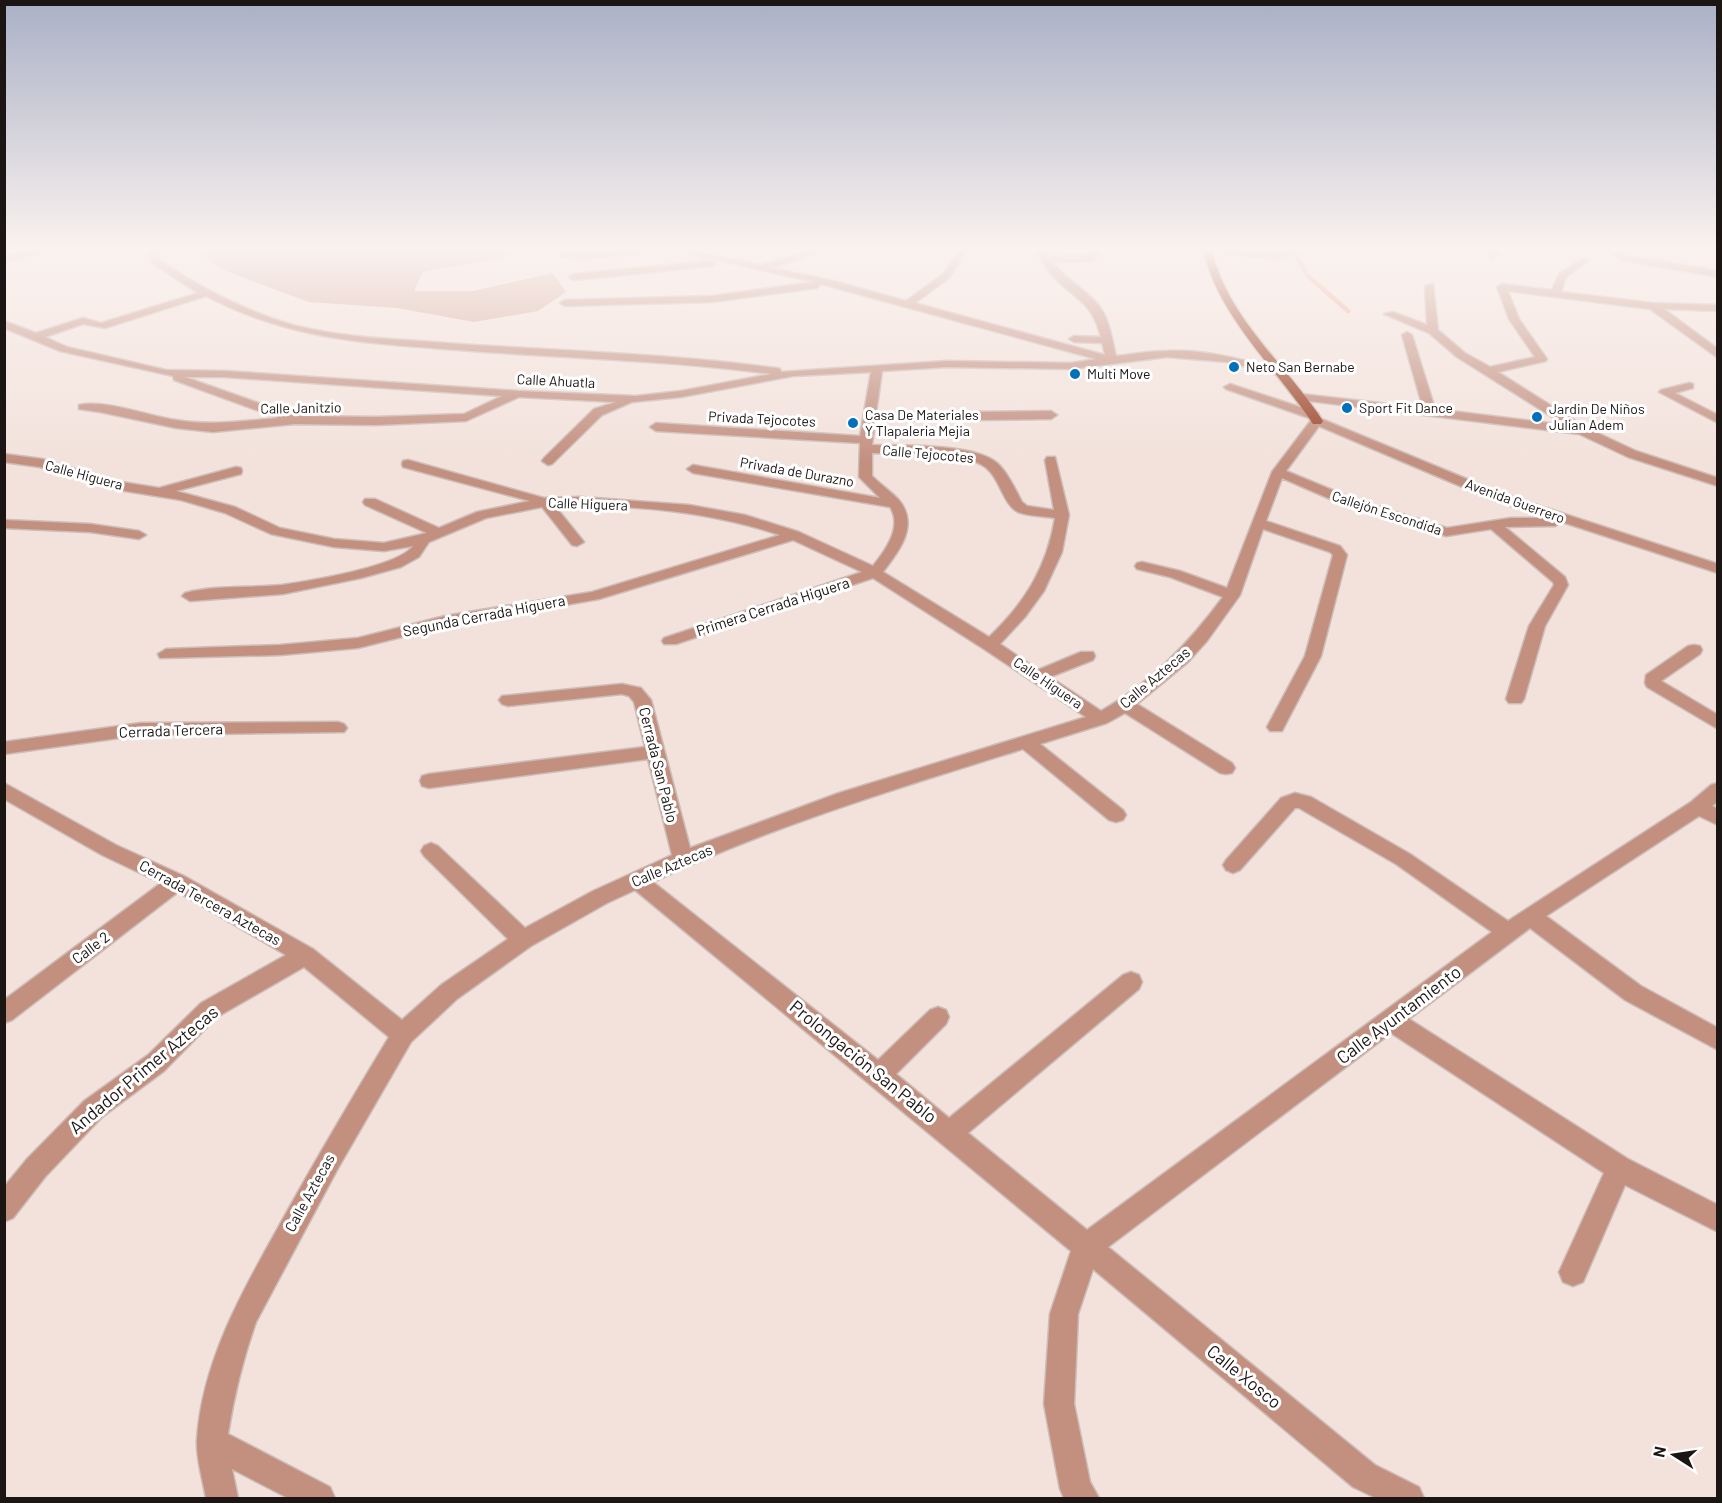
<svg xmlns="http://www.w3.org/2000/svg" width="1722" height="1503" font-family="Barlow,sans-serif">
  <style>
    .green { fill: #d4a89a }
    .lines { fill: none; stroke-linecap: round; stroke-linejoin: round }
    .stream { stroke: #eda993; stroke-width: 4.5 }
    .minor-casing { stroke: #ccbdb8; stroke-width: 3 }
    .major-casing { stroke: #ccbdb8; stroke-width: 3 }
    .minor { fill: #c39080; fill-rule: evenodd }
    .major { fill: #9c4528; fill-rule: evenodd }
    .poi-dot { fill: #0270bb; stroke: #fff; stroke-width: 2 }
    .labels { text-anchor: middle; stroke-width: 6; stroke-linejoin: round; paint-order: stroke }
    .far-poi-label { font-size: 14px; fill: #1b1513; stroke: #fff; text-anchor: start }
    .far-street-label { font-size: 14px; fill: #1b1513; stroke: #fff }
    .street-label { font-size: 15px; fill: #1b1513; stroke: #fff }
    .near-street-label { font-size: 18px; fill: #1b1513; stroke: #fff }
  </style>
  <rect width="100%" height="100%" fill="#f3e2dc"/>
  <path class="green" d="M199 251H514L502 258 423 272 414 291H473L553 273 566 292 538 311 474 322 397 308 309 302 221 269Z"/>
  <g class="lines">
    <path class="stream" d="M1294 251 1307 275 1348 311"/>
    <defs>
      <path id="minor" d="M32 251H50L4 262V256Z
        M150 251H158L159 260C201 288 245 311 293 325 343 338 395 339 446 343 556 351 666 353 776 368L780 369 781 372 947 361 1071 363 1096 359 821 284 817 288 712 302 565 306 560 303 565 300 712 296 814 282 677 251H693L760 265 808 251H822L771 268 830 280 906 301 943 274 959 251H967L949 278 915 303 1105 355 1102 343 1074 342 1069 339 1074 336 1101 337C1091 299 1074 300 1051 274 1045 266 1041 258 1036 251H1045L1048 256 1089 255 1088 251H1096L1098 256 1092 261 1052 262C1065 279 1087 290 1100 307 1110 321 1112 340 1116 356 1133 354 1150 351 1167 351 1208 349 1247 361 1286 371L1288 373 1282 376 1228 362 1167 357 1071 369 947 367 882 371 876 413 1051 411 1057 415 1051 419 875 421 872 445C902 446 974 443 997 463 1008 473 1015 489 1022 502L1027 506 1054 510 1045 460 1047 457H1055L1069 515 1062 552 1044 591 1025 617 1000 644 1038 670 1081 652H1093L1095 656 1093 660 1050 677 1101 711C1152 682 1189 643 1223 597L1170 577 1137 569 1135 566 1137 563 1142 562 1180 571 1227 588 1272 472 1312 419 1226 389 1224 387 1230 384 1318 413 1319 418 1503 494 1718 564V573L1562 522 1555 526 1505 527 1565 577 1568 585 1545 626 1524 699 1521 703H1509L1506 699 1529 626 1554 585 1553 582 1491 529 1446 536 1344 505 1282 478 1266 521 1340 546 1347 555 1321 656 1282 731H1270L1267 727 1305 656 1333 555 1330 552 1263 529 1240 595 1207 641 1188 662 1137 704 1232 763 1235 768 1232 773 1226 774 1220 773 1125 713 1107 723 1040 744 1123 810 1126 815 1123 820 1116 822 1109 820 1023 749C898 788 772 826 653 882L878 1060 930 1010 938 1007 946 1010 949 1017 946 1024 896 1074 949 1118 1123 975 1131 972 1139 975 1142 982 1139 989 968 1133 1087 1230 1492 932 1396 864 1299 808H1295L1240 870 1233 873 1226 870 1223 865 1226 860 1281 798 1295 793 1311 797 1410 854 1508 921 1691 802 1711 785 1718 783V801L1712 806 1718 809V825L1699 816 1546 916 1641 986 1718 1028V1050L1625 1000 1530 928 1409 1019 1628 1159 1718 1205V1232L1625 1185 1583 1282 1573 1286 1563 1282 1559 1272 1604 1173 1391 1033 1108 1247 1375 1465 1419 1487 1424 1498H1376L1353 1487 1093 1269 1078 1314 1074 1404 1090 1482 1099 1498H1064L1060 1489 1044 1404 1050 1314 1071 1251 635 890 607 903 531 946 457 999 411 1042 337 1170 256 1322C243 1359 234 1396 228 1434L330 1487 335 1498H288L232 1469 238 1498H206C203 1481 196 1458 197 1440 202 1362 242 1292 279 1226 314 1162 351 1100 389 1037L304 967 217 1017 164 1071 102 1117 45 1177 13 1218 4 1222V1187L27 1159 84 1101 148 1055 201 1003 286 955 178 892 12 1020 4 1023V1000L161 883 102 855 4 799V783L116 845 184 876 313 949 402 1020 441 985 508 939 424 856 421 851 424 846 431 843 438 846 525 928 593 891 672 855 648 759 429 788 422 786 420 781 422 776 429 774 645 747 634 702 629 696 622 694 508 706 502 704 499 700 502 696 622 684 641 688 651 700 690 848 839 793 1086 717 984 649 873 578 676 644H664L662 641 664 638 862 572 793 540 599 599 445 626 358 648 280 655 160 658 158 654 166 649 280 645 358 638 445 616 592 592 780 535C708 511 630 504 555 506L584 542 577 546 572 545 542 507 486 518 429 542 419 557 401 567 361 578 283 594 190 601 182 596 185 593C215 585 250 588 282 585 309 581 398 567 413 546L384 551 334 547 271 534 225 513 181 500 113 489 40 467 4 462V454L42 459 115 481 159 488 236 467 241 468 242 471 241 474 176 491 235 507 280 528 334 539 384 543 427 533 365 505 363 502 365 499H375L439 528 477 512 530 501 403 467 402 464 403 461 408 460 544 498 580 497 689 505 745 515 799 532 873 566C885 551 903 527 890 507L693 473 687 469 693 465 880 498 859 477 860 443 656 431 650 427 656 423 860 436 871 372 793 376 681 397 632 402 602 415 552 464 548 465 542 461 544 458 594 409 616 402 519 397 466 421 376 425 295 424 213 432 176 428 100 412 79 409V405C105 399 148 416 176 420 210 426 244 421 278 418L174 380 173 376 60 351 4 328V321L36 333 83 318 101 323 198 293 152 263ZM206 296C290 340 366 343 458 350 562 358 667 360 771 374L681 391 636 396 518 391 225 371 166 370 67 347 45 337 83 324 105 328ZM185 377H225L502 396 464 414 376 417 295 416ZM1319 426 1493 500 1548 518H1511L1447 528 1354 499 1286 471ZM872 453C903 454 955 449 982 465 1000 475 1002 504 1018 512 1028 516 1043 516 1055 518 1047 567 1025 603 989 637L883 572C900 550 920 524 898 499 890 491 880 484 872 476Z
        M559 251 578 253 643 251 639 254 578 259 561 256Z
        M1223 251 1278 253 1310 251 1278 259 1227 254Z
        M1492 251H1500L1493 259 1489 256Z
        M1609 251H1619L1624 255 1718 271V277L1621 260Z
        M1583 258 1588 261 1566 277 1561 292 1653 303 1718 305V311L1664 309 1718 349V358L1650 309 1508 291 1519 319 1547 359 1546 361 1498 372 1585 427 1636 451 1718 478V486L1628 457 1579 434 1301 400 1295 397 1301 394 1423 408 1402 335 1407 332 1412 335 1435 409 1565 425 1457 357 1429 333 1384 314 1393 312 1427 325 1425 286 1433 284 1438 330 1465 353 1490 367 1535 357 1509 319 1497 287 1502 284 1552 290 1559 274Z
        M710 261 715 264 713 266 574 280 569 277 574 274Z
        M1689 383 1693 384V388L1675 393 1718 415V423L1659 392 1661 390Z
        M4 520 90 524 139 531 146 535 139 539 90 532 4 528Z
        M1694 645 1700 646 1702 650 1700 654 1661 681 1718 715V729L1647 687 1645 683 1646 675 1688 646Z
        M338 722 344 724 347 728 344 732 141 735 4 754V742L141 723Z"/>
      <path id="major" d="M1204 251H1212C1227 317 1287 366 1323 421L1321 424H1313C1278 371 1216 313 1204 251Z"/>
    </defs>
    <use href="#minor" class="minor-casing"/>
    <use href="#major" class="major-casing"/>
    <use href="#minor" class="minor"/>
    <use href="#major" class="major"/>
  </g>
  <linearGradient id="sky" x2="0" y2="1"><stop stop-color="#aab0c6"/><stop offset="0.54" stop-color="#faf2ef"/><stop offset="1" stop-color="#faf2ef" stop-opacity="0"/></linearGradient>
  <rect width="1722" height="461" fill="url(#sky)"/>
  <g class="poi-dot">
    <circle cx="1234" cy="367" r="6"/>
    <circle cx="1075" cy="374" r="6"/>
    <circle cx="1347" cy="408" r="6"/>
    <circle cx="1537" cy="417" r="6"/>
    <circle cx="853" cy="423" r="6"/>
  </g>
  <g class="labels">
    <g class="far-poi-label">
      <text x="1246" y="372">Neto San Bernabe</text>
      <text x="1087" y="379">Multi Move</text>
      <text x="1359" y="413">Sport Fit Dance</text>
      <text x="1549" y="414">Jardin De Niños<tspan x="1549" dy="16">Julian Adem</tspan></text>
      <text x="865" y="420">Casa De Materiales<tspan x="865" dy="16">Y Tlapaleria Mejia</tspan></text>
    </g>
    <g class="far-street-label">
      <text transform="translate(556 381) rotate(3)" y="5">Calle Ahuatla</text>
      <text transform="translate(301 408) rotate(-1)" y="5">Calle Janitzio</text>
      <text transform="translate(762 419) rotate(3)" y="5">Privada Tejocotes</text>
      <text transform="translate(928 454) rotate(5)" y="5">Calle Tejocotes</text>
      <text transform="translate(797 472) rotate(10)" y="5">Privada de Durazno</text>
      <text transform="translate(84 475) rotate(15)" y="5">Calle Higuera</text>
      <text transform="translate(1515 501) rotate(20)" y="5">Avenida Guerrero</text>
      <text transform="translate(588 504) rotate(2)" y="5">Calle Higuera</text>
      <text transform="translate(1387 513) rotate(18)" y="5">Callejón Escondida</text>
      <text transform="translate(1048 683) rotate(34)" y="5">Calle Higuera</text>
    </g>
    <g class="street-label">
      <text transform="translate(773 607) rotate(-18)" y="5">Primera Cerrada Higuera</text>
      <text transform="translate(484 616) rotate(-11)" y="5">Segunda Cerrada Higuera</text>
      <text transform="translate(1155 678) rotate(-40)" y="5">Calle Aztecas</text>
      <text transform="translate(171 731) rotate(-2)" y="5">Cerrada Tercera</text>
      <text transform="translate(658 765) rotate(76)" y="5">Cerrada San Pablo</text>
      <text transform="translate(672 866) rotate(-23)" y="5">Calle Aztecas</text>
      <text transform="translate(210 903) rotate(29)" y="5">Cerrada Tercera Aztecas</text>
      <text transform="translate(91 948) rotate(-37)" y="5">Calle 2</text>
      <text transform="translate(310 1193) rotate(-61)" y="5">Calle Aztecas</text>
    </g>
    <g class="near-street-label">
      <text transform="translate(1399 1015) rotate(-37)" y="6">Calle Ayuntamiento</text>
      <text transform="translate(863 1062) rotate(39)" y="6">Prolongación San Pablo</text>
      <text transform="translate(144 1070) rotate(-40)" y="6">Andador Primer Aztecas</text>
      <text transform="translate(1244 1377) rotate(39)" y="6">Calle Xosco</text>
    </g>
  </g>
  <rect width="1722" height="1503" fill="none" stroke="#1b1513" stroke-width="12"/>
  <g transform="translate(1674 1455) rotate(282)" stroke="#ffffff" stroke-width="4.5" paint-order="stroke">
  <path d="M0-4.5L10 22L0 15L-10 22Z" fill="#1b1513"/>
  <text y="-9" font-size="16" font-weight="bold" text-anchor="middle" fill="#1b1513">N</text>
  </g>
</svg>
